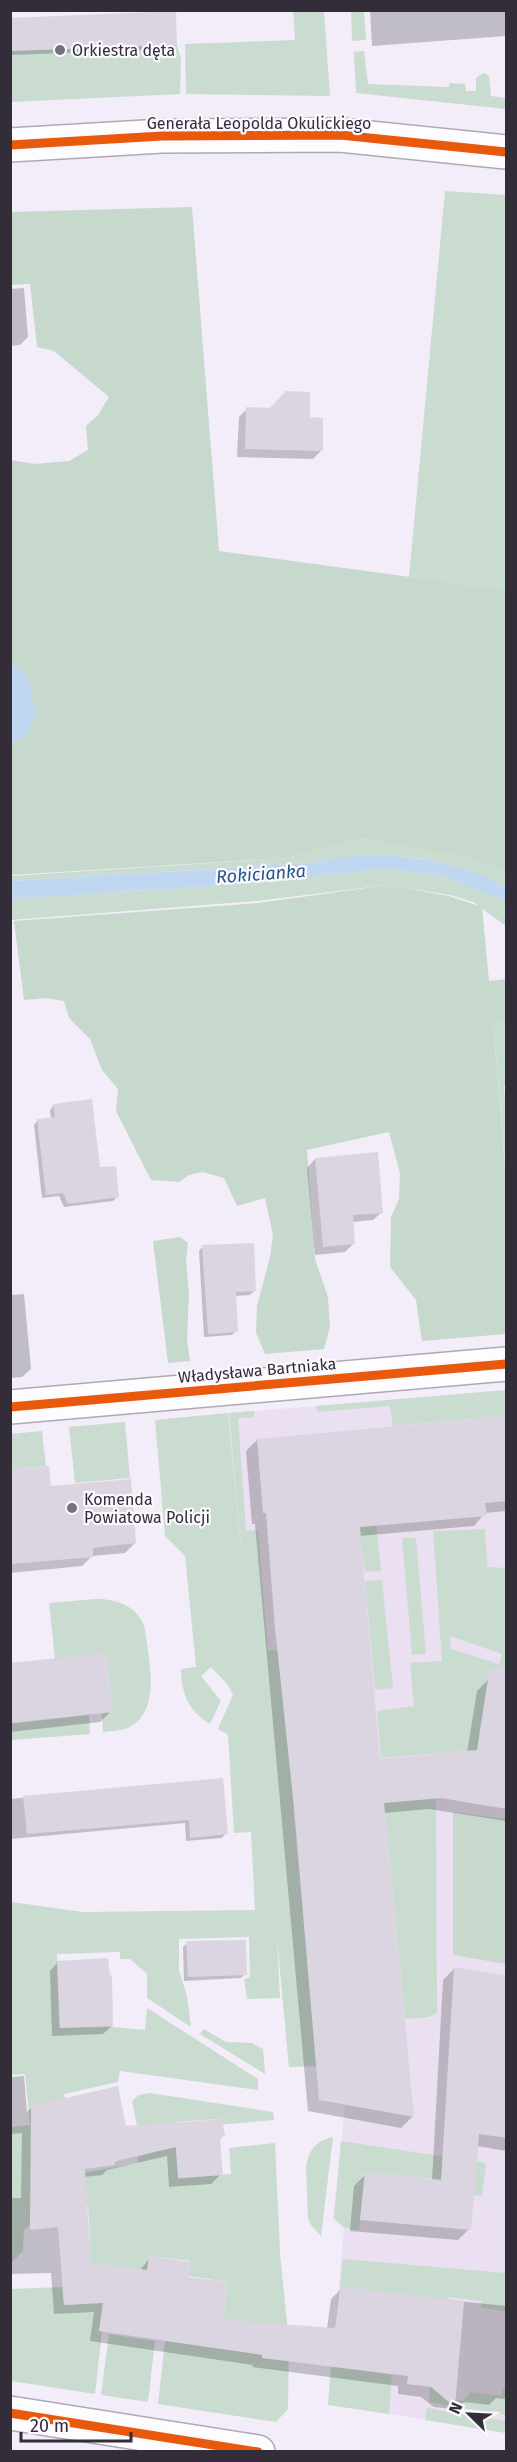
<svg xmlns="http://www.w3.org/2000/svg" width="517" height="2462" font-family="'Fira Sans',sans-serif">
  <style>
    .education { fill: #eae0f1 }
    .green { fill: #cadbd0; fill-rule: evenodd }
    .forest { fill: #c7d9cc }
    .water { fill: #c0d7f2 }
    .shadow { fill: #0003 }
    .building { fill: #dbd5e2 }
    .lines { fill: none; stroke-linecap: round; stroke-linejoin: round }
    .street-casing { stroke: #aea9b4; stroke-width: 36 }
    .secondary-casing { stroke: #aea9b4; stroke-width: 36 }
    .street { stroke: #fdfcfe; stroke-width: 33 }
    .secondary { stroke: #fdfcfe; stroke-width: 33 }
    .cycleway-casing { stroke: #fbf9fe; stroke-width: 13 }
    .cycleway { stroke: #e8590c; stroke-width: 9 }
    .poi-dot { fill: #75707c; stroke: #fbf9fe; stroke-width: 2 }
    .labels { text-anchor: middle; stroke-width: 4.5; stroke-linejoin: round; paint-order: stroke }
    .poi-label { font-size: 16px; fill: #322d38; stroke: #fbf9fe; text-anchor: start }
    .street-label { font-size: 16px; fill: #322d38; stroke: #fbf9fe }
    .water-label { font-size: 18px; font-style: italic; fill: #245783; stroke: #fbf9fe }
  </style>
  <rect width="100%" height="100%" fill="#f2edf9"/>
  <path class="education" d="M506 1391V2433L328 2404 344 2229 333 2218 345 2106 319 2100 317 2066 289 2067 228 1413Z"/>
  <path class="green" d="M293 11H324L330 96 186 94 185 44 295 40Z
    M351 11H364L366 40 352 41Z
    M177 45 181 59 180 94 11 102 10 51Z
    M364 51 368 84 449 87V83L465 84 466 91H476V78L484 73 489 76 491 96 506 98V109L356 93 354 52Z
    M445 191 506 195V590L409 577Z
    M363 839 472 859 506 872V887C436 853 387 849 310 863L11 881V876L286 858Z
    M386 869 444 876 504 899 506 901V926L473 902 450 895 387 885 257 901 11 920 10 899 253 883Z
    M506 1020V1085L504 1086 506 1113V1173L493 1022Z
    M506 1390V1416L393 1426 390 1406 317 1412 316 1406Z
    M254 1411V1417L238 1418 246 1531 258 1530 268 1650 286 1651 321 1805 293 1807 317 2066 289 2067 277 1938 280 1998 247 1999 244 1979 250 1977 249 1937 179 1939V1970L187 1996 191 2027 147 1998V1974L130 1959H120V1952L57 1954 59 2028 113 2027 145 2030 147 2008 258 2079V2090L120 2071 118 2082 64 2094 83 2173 138 2163V2157L143 2155 132 2101 139 2095 150 2093 273 2112 274 2120 219 2125V2119L174 2122 178 2179 231 2174 229 2148 275 2143 280 2253 289 2342 288 2409 276 2422 158 2404 165 2341 219 2349 228 2282 189 2276 190 2261 149 2256 147 2270 108 2266 99 2331 102 2332 95 2394 11 2381V2289L62 2287 64 2305 80 2304 76 2241 90 2240 88 2206H81L31 2178 30 2225 24 2230 23 2251 11 2263V2127L30 2125 25 2074 11 2075V1902L83 1912 255 1910 251 1832 234 1833 228 1735 218 1729 233 1695 228 1685 211 1667 201 1676 221 1701 210 1724C188 1710 182 1695 181 1669L196 1667 185 1556 165 1536 155 1420 228 1413 246 1601 229 1413Z
    M125 1422 130 1478 75 1483 69 1427Z
    M42 1431 46 1466 11 1469V1434Z
    M375 1513 381 1571 365 1572 357 1515Z
    M485 1529 488 1576V1567L506 1568V1680L488 1678 477 1750 381 1758 377 1711 414 1706 410 1663 442 1661 433 1531ZM450 1636 502 1654 499 1664 451 1649Z
    M402 1538H416L426 1654 412 1655Z
    M382 1580 393 1688 375 1690 365 1581Z
    M95 1599C118 1599 138 1606 145 1629 148 1658 162 1708 131 1726 123 1731 112 1731 103 1732L102 1714 112 1712 107 1654 55 1659 49 1603Z
    M89 1715 90 1734 11 1740V1724Z
    M436 1799 437 2013 429 2017 405 2019 384 1803Z
    M204 2029 226 2042 252 2043 263 2049 265 2074 200 2034Z
    M333 2137 321 2236 311 2225 308 2218 306 2168C308 2151 316 2140 333 2137Z
    M341 2141 486 2163 482 2196 474 2195 475 2182 364 2173 359 2230 345 2228 334 2218Z
    M343 2259 506 2273V2311L481 2308V2301L449 2297 448 2304 422 2297 340 2287Z
    M109 2334 155 2341 148 2402 101 2395Z
    M331 2367 392 2375 389 2414 328 2405Z
    M430 2387 438 2388 443 2398 463 2401 471 2392 501 2396 503 2388 506 2389V2415L429 2402Z
    M427 2408 506 2421V2433L425 2420Z"/>
  <path class="forest" d="M192 207 219 551 506 590V872L472 859 363 839 286 858 11 875 10 460 35 464 69 461 88 450 86 426 98 415 109 397 54 351 37 347 30 284 11 285V212Z
    M388 885 449 896 482 907 489 981 506 979V1020L493 1023 506 1177V1334L422 1341 416 1300 390 1267 391 1217 399 1199 400 1173 389 1132 307 1150 315 1259 328 1297 330 1327 324 1349 265 1354 256 1333 257 1306 270 1257 273 1235 265 1198 237 1206 224 1178 203 1172 189 1175 179 1182 151 1180 116 1111 118 1089 102 1070 90 1039 69 1018 64 1001 47 998 24 1000 14 921 258 903Z
    M180 1237 188 1243 186 1260 189 1295 187 1339 190 1361 168 1363 153 1241Z
    M453 1812 506 1819V1964L453 1955Z"/>
  <path class="water" d="M10 665 19 668 29 678 31 697 37 710 26 736 11 743Z
    M380 855C424 856 467 866 506 887V901L444 876 386 869 253 883 11 899V881L310 863 343 857Z"/>
  <path class="shadow" d="M370 10H506V36L372 46Z
    M10 19 176 44 172 49 10 55Z
    M24 288 28 337 20 345 10 346V289Z
    M247 409 321 451 313 459 237 457 239 417Z
    M54 1105 117 1197 113 1201 64 1207 59 1196 42 1198 34 1125 38 1120 51 1119 50 1110Z
    M315 1159 382 1212 373 1220 352 1222 353 1244 345 1252 315 1255 307 1168Z
    M203 1246 254 1291 250 1295 235 1296 236 1331 232 1335 204 1337 199 1251Z
    M24 1294 31 1369 22 1377 10 1378V1295Z
    M506 1418V1511L485 1513 474 1526 359 1536 379 1760 467 1753 477 1691 489 1679 506 1682V1821L429 1809 383 1813 412 2117 401 2128 308 2111 255 1524H252L246 1451 257 1440Z
    M10 1471 135 1543 125 1553 92 1556 82 1566 10 1573Z
    M10 1665 110 1712 100 1722 10 1732Z
    M221 1779 226 1833 222 1838 186 1841 185 1823 10 1839V1799Z
    M187 1943 245 1974 241 1978 184 1981 183 1947Z
    M58 1962 112 2026 103 2034 52 2036 50 1971Z
    M454 1969 506 1978V2151L477 2146 469 2229 458 2240 350 2231 354 2186 365 2175 432 2181 443 1980Z
    M24 2076 27 2112 32 2107 125 2127 223 2135 219 2140 221 2174 211 2184 169 2187 167 2156 107 2170 102 2175 84 2177 90 2265 139 2271 150 2258 187 2278 221 2322 327 2329 331 2299 341 2289 506 2306V2399L496 2398 489 2405 465 2402 452 2409 434 2407 421 2397 398 2394V2386L253 2367V2365L90 2341 94 2312 54 2314 51 2273 10 2274V2198H21L22 2133 10 2134V2077Z"/>
  <path class="building" d="M176 11 177 45 10 51V18Z
    M286 391 310 392V417L323 418V451L245 449 246 407 270 408Z
    M92 1099 100 1167 116 1166 119 1197 68 1204 63 1193 46 1195 37 1119 55 1117 53 1104Z
    M378 1152 383 1213 353 1215 355 1244 323 1247 315 1158Z
    M254 1243 256 1291 236 1292 238 1332 208 1334 202 1245Z
    M507 1416V1501L485 1503 487 1516 360 1527 380 1759 477 1750 490 1667 507 1668V1809L441 1798 384 1803 414 2117 319 2100 294 1807 275 1628 266 1513H263L257 1439Z
    M49 1466 51 1486 131 1479 136 1543 93 1548V1557L10 1564V1469Z
    M107 1653 112 1712 10 1723V1663Z
    M223 1778 228 1834 190 1838 189 1820 27 1834 23 1796Z
    M246 1940 247 1975 188 1977 186 1941Z
    M108 1958 110 1976 112 1975 113 2026 60 2028 57 1961Z
    M454 1967 507 1976V2138L479 2134 471 2230 360 2220 365 2173 441 2180Z
    M118 2086 126 2126 222 2119 225 2136 220 2137 223 2175 178 2178 176 2147 116 2161 114 2165 85 2169 91 2263 147 2270 149 2256 190 2262 189 2277 228 2282 223 2320 335 2328 340 2287 464 2301 455 2407 431 2387 407 2384 408 2376 262 2358V2355L99 2331 103 2303 64 2305 58 2227 30 2230 31 2106Z"/>
  <g class="lines">
    <defs>
      <path id="street" d="M10 1407 506 1364
        M10 2413 258 2452"/>
      <path id="secondary" d="M10 145 162 136 340 135 506 152"/>
    </defs>
    <use href="#street" class="street-casing"/>
    <use href="#secondary" class="secondary-casing"/>
    <use href="#street" class="street"/>
    <use href="#secondary" class="secondary"/>
    <defs>
      <path id="cycleway" d="M10 145 162 136 340 135 506 152
        M10 1407 506 1364
        M10 2413 258 2452"/>
    </defs>
    <use href="#cycleway" class="cycleway-casing"/>
    <use href="#cycleway" class="cycleway"/>
  </g>
  <g class="poi-dot">
    <circle cx="60" cy="50" r="6"/>
    <circle cx="72" cy="1508" r="6"/>
  </g>
  <g class="labels">
    <g class="poi-label">
      <text x="72" y="56">Orkiestra dęta</text>
      <text x="84" y="1505">Komenda<tspan x="84" dy="18">Powiatowa Policji</tspan></text>
    </g>
    <g class="street-label">
      <text x="259" y="129">Generała Leopolda Okulickiego</text>
      <text transform="translate(257 1370) rotate(-5)" y="6">Władysława Bartniaka</text>
    </g>
    <g class="water-label">
      <text transform="translate(261 874) rotate(-4)" y="6">Rokicianka</text>
    </g>
  </g>
  <rect width="517" height="2462" fill="none" stroke="#322d38" stroke-width="24"/>
  <g transform="translate(469 2414) rotate(294)" stroke="#fbf9fe" stroke-width="4.5" paint-order="stroke">
  <path d="M0-4.5L10 22L0 15L-10 22Z" fill="#322d38"/>
  <text y="-9" font-size="16" font-weight="bold" text-anchor="middle" fill="#322d38">N</text>
  </g>
  <path d="M21 2432v9h110v-9" fill="none" stroke="#322d38" stroke-width="3"/>
  <text x="30" y="2432" font-size="18" fill="#322d38" stroke="#fbf9fe" stroke-width="4.5" paint-order="stroke">20 m</text>
</svg>
